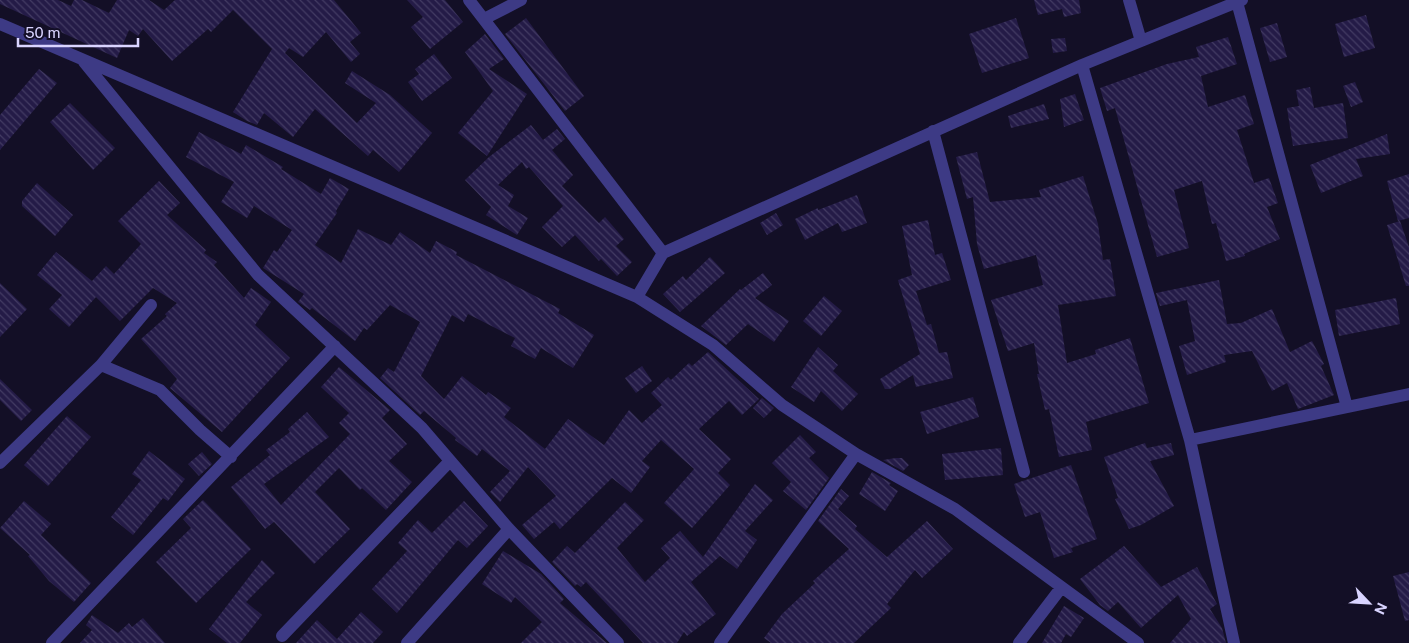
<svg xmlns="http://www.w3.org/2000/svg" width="1409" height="643" font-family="'Public Sans',sans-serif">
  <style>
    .building { fill: url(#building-back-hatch) }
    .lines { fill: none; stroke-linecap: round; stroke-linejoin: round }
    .minor { stroke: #3d3a85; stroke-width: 12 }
  </style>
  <defs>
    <pattern id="building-back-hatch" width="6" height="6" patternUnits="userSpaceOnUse" patternTransform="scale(1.25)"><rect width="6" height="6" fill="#241b47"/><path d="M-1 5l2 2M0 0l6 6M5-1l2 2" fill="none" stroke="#433b63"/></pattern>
  </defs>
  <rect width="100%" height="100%" fill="#130f26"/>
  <path class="building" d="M0 0H58L71 6 74 0H82L109 13 117 0H149L164 10 175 0H334L361 33 350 42 360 54 351 62 326 32 303 57 289 48 285 53 357 123 376 103 345 83 352 71 390 95 432 133 399 172 373 150 368 156 315 109 293 137 264 113 257 125 247 121 233 112 272 49 233 10 211 32 208 29 172 61 143 29 138 36 129 30 117 58 0 4Z
    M407 0H445L463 22 430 49 411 27 423 17Z
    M1034 0H1079L1081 13 1064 17 1062 9 1038 15Z
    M1366 15 1375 48 1344 57 1335 24Z
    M526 18 584 96 565 111 505 34Z
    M1016 18 1029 58 982 73 969 34Z
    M1277 23 1287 57 1270 62 1260 28Z
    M485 34 504 59 489 69 527 94 487 156 458 133 493 91 465 52Z
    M1228 37 1237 64 1201 76 1208 107 1245 95 1254 124 1237 130 1254 183 1269 178 1278 203 1267 207 1280 239 1244 254 1245 256 1226 261 1216 223 1212 224 1202 181 1174 190 1189 248 1157 257 1115 108 1107 111 1100 88 1167 64 1199 57 1196 47Z
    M1065 38 1067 51 1053 53 1051 39Z
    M434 54 452 78 422 101 408 82 419 74 415 69Z
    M39 69 57 83 0 150V115Z
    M1355 82 1363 102 1351 107 1343 86Z
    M1310 87 1314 108 1343 103 1348 138 1293 146 1287 108 1299 106 1296 90Z
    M1075 94 1084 120 1064 127 1060 99Z
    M70 103 115 148 93 170 50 122Z
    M1044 104 1049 119 1011 128 1008 116Z
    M531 125 543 140 557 129 565 139 552 150 573 175 562 186 599 223 605 217 624 239 616 246 632 262 617 276 601 259 599 261 575 235 562 247 542 227 563 206 529 167 526 169 522 162 498 185 514 195 508 206 528 218 517 235 486 215 491 207 465 180 489 157Z
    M199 132 241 154 246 145 283 167 281 169 321 194 330 178 349 189 336 211 337 213 315 245 341 263 358 229 391 245 400 232 430 253 436 241 457 252 456 255 560 309 558 313 594 335 573 368 541 348 535 359 511 346 515 338 468 314 464 322 452 315 421 376 444 399 462 376 486 395 488 392 511 408 504 417 545 449 568 419 604 445 629 410 642 423 662 405 651 393 668 377 671 380 689 363 692 366 708 352 759 399 742 415 729 401 699 429 731 459 718 473 730 485 692 528 664 503 694 469 661 440 642 461 650 467 631 493 612 478 560 529 554 522 534 539 522 525 556 496 528 467 500 502 490 492 510 471 482 449 477 456 455 440 456 438 424 411 420 415 380 378 388 368 394 372 420 322 390 305 367 330 364 328 355 341 312 308 310 310 300 303 298 302 304 294 263 268 274 250 277 252 292 230 254 206 247 218 221 202 234 182 186 157Z
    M1387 134 1390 154 1356 159 1363 176 1321 193 1310 165Z
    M977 152 990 202 1041 197 1039 190 1083 176 1098 224 1103 260 1110 259 1116 296 1058 305 1067 363 1096 354 1095 350 1130 338 1149 403 1086 422 1092 450 1059 457 1049 409 1045 410 1037 374H1039L1034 343 1008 351 991 300 1043 285 1036 255 984 269 977 244 973 197 967 199 956 157Z
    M1409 174V218L1398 221 1387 181Z
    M159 181 180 203 167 215 206 250 204 253 217 262 214 265 244 298 251 288 271 302 255 325 290 358 222 432 170 388 177 379 141 339 167 316 165 314 177 303 153 288 120 321 96 297 69 327 49 309 62 295 37 275 56 252 92 281 106 266 114 274 141 244 118 221Z
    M37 183 73 215 55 236 22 206V201Z
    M857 195 867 223 842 232 838 223 805 240 795 219 818 208V210Z
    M776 213 783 225 767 235 760 223Z
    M928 220 935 255 942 253 951 280 916 291 927 325 931 324 939 353 947 352 953 378 916 387 913 375 890 389H885L880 379 920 354 898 280 912 275 902 226Z
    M1400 221 1409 247V286H1406L1387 225Z
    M710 257 725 273 680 312 663 294 683 276 686 280Z
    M763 273 772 285 755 298 789 321 774 342 748 324 726 345 701 326 740 289 741 290Z
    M1219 280 1227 324 1241 323 1272 309 1290 352 1312 341 1324 364 1321 366 1334 395 1298 409 1287 383 1272 391 1252 351 1224 355 1226 362 1187 375 1179 346 1195 341 1187 300 1160 306 1156 293Z
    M0 283 27 309 0 337Z
    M824 296 842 311 821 336 803 321Z
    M1396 298 1400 324 1339 336 1335 310Z
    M818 347 838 365 833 371 858 394 842 411 821 391 814 402 791 387Z
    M642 366 652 381 636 393 625 378Z
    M339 367 390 410 382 418 407 444 389 461 412 482 386 510 362 488 360 490 339 468 315 492 350 529 314 564 274 522 265 529 231 487 270 455 266 450 290 432 288 429 307 412 329 437 264 484 281 505 350 434 339 423 349 413 321 387Z
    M0 379 32 410 21 421 0 400Z
    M973 397 979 417 927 434 920 412Z
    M762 398 774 408 764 418 753 408Z
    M67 416 91 437 48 486 24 465Z
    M800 435 816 452 809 458 829 478 806 510 783 491 791 482 772 463Z
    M1145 443 1147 448 1171 443 1174 455 1150 461 1174 506 1141 525 1129 529 1115 499 1118 498 1104 457Z
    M1001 448 1003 475 945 480 942 454Z
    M149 451 185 479 168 501 163 498 133 535 111 517 141 480 132 474Z
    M202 452 212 464 199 476 188 464Z
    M896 458H902L909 465 903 471 883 460Z
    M1071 465 1097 539 1071 548 1073 552 1054 558 1040 512 1025 517 1014 484Z
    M872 472 891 483 889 485 898 491 885 511 859 494Z
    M755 484 773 500 745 531 757 540 737 569 720 556 691 582 716 614 687 636 684 632 677 643H643L586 582 581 587 577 584 575 586 552 562 567 546 575 553 625 502 644 520 617 548 645 582 670 558 661 548 680 531 703 557Z
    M841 489 849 496 838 509 857 526 855 529 887 557 927 521 953 549 922 578 915 570 887 604 891 608 854 643H771L764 638 782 614 815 583 813 581 849 549 818 521Z
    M203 500 251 549 196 603 156 562 191 528 183 519Z
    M24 501 51 524 41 535 91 583 74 602 49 581 28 556 30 555 0 528Z
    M464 501 488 526 467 548 458 540 397 613 372 589 407 551 398 543 418 520 432 533Z
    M1124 546 1161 587 1197 567 1217 604 1210 609 1222 628 1226 643H1170L1191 619 1178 595 1141 628 1118 602 1108 611 1100 605 1080 579Z
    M503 551 541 574 564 599 560 603 607 643H521L542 622 515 597 511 603 482 584Z
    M262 560 275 573 246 602 262 615 240 643H227L209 629Z
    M1409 572V620L1405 621 1393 576Z
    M1064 606 1084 618 1071 637 1066 634 1061 643H1042Z
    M361 612 383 632 373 643H296L317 620 337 639Z
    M92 615 118 633 129 623 132 627 143 618 165 643H80L92 630 86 625Z"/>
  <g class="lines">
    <path class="minor" d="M469 0 663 253
      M1129 0 1141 41
      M1237 2 1347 407
      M484 19 521 0
      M0 24 637 297 663 253 1082 65 1242 0
      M84 62 258 275 422 428 509 529 618 643
      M1082 65 1190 440 1234 643
      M933 131 1024 472
      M637 297 713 345 782 405 856 454 955 509 1138 643
      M101 365 160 390 200 430 231 457
      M1190 440 1409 394
      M0 463 101 365 151 305
      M282 636 450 461
      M52 643 335 346
      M407 643 509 529
      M720 643 856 454
      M1019 643 1061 588"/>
  </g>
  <g transform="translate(1369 603) rotate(115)" stroke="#130f26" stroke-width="4" paint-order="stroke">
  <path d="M0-4L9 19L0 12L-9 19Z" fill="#d9d4ff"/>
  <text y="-8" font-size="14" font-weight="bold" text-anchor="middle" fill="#d9d4ff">N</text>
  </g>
  <path d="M18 38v8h120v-8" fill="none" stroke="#d9d4ff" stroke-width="2.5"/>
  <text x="25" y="38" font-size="15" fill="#d9d4ff" stroke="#130f26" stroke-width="4" paint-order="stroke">50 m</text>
</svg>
